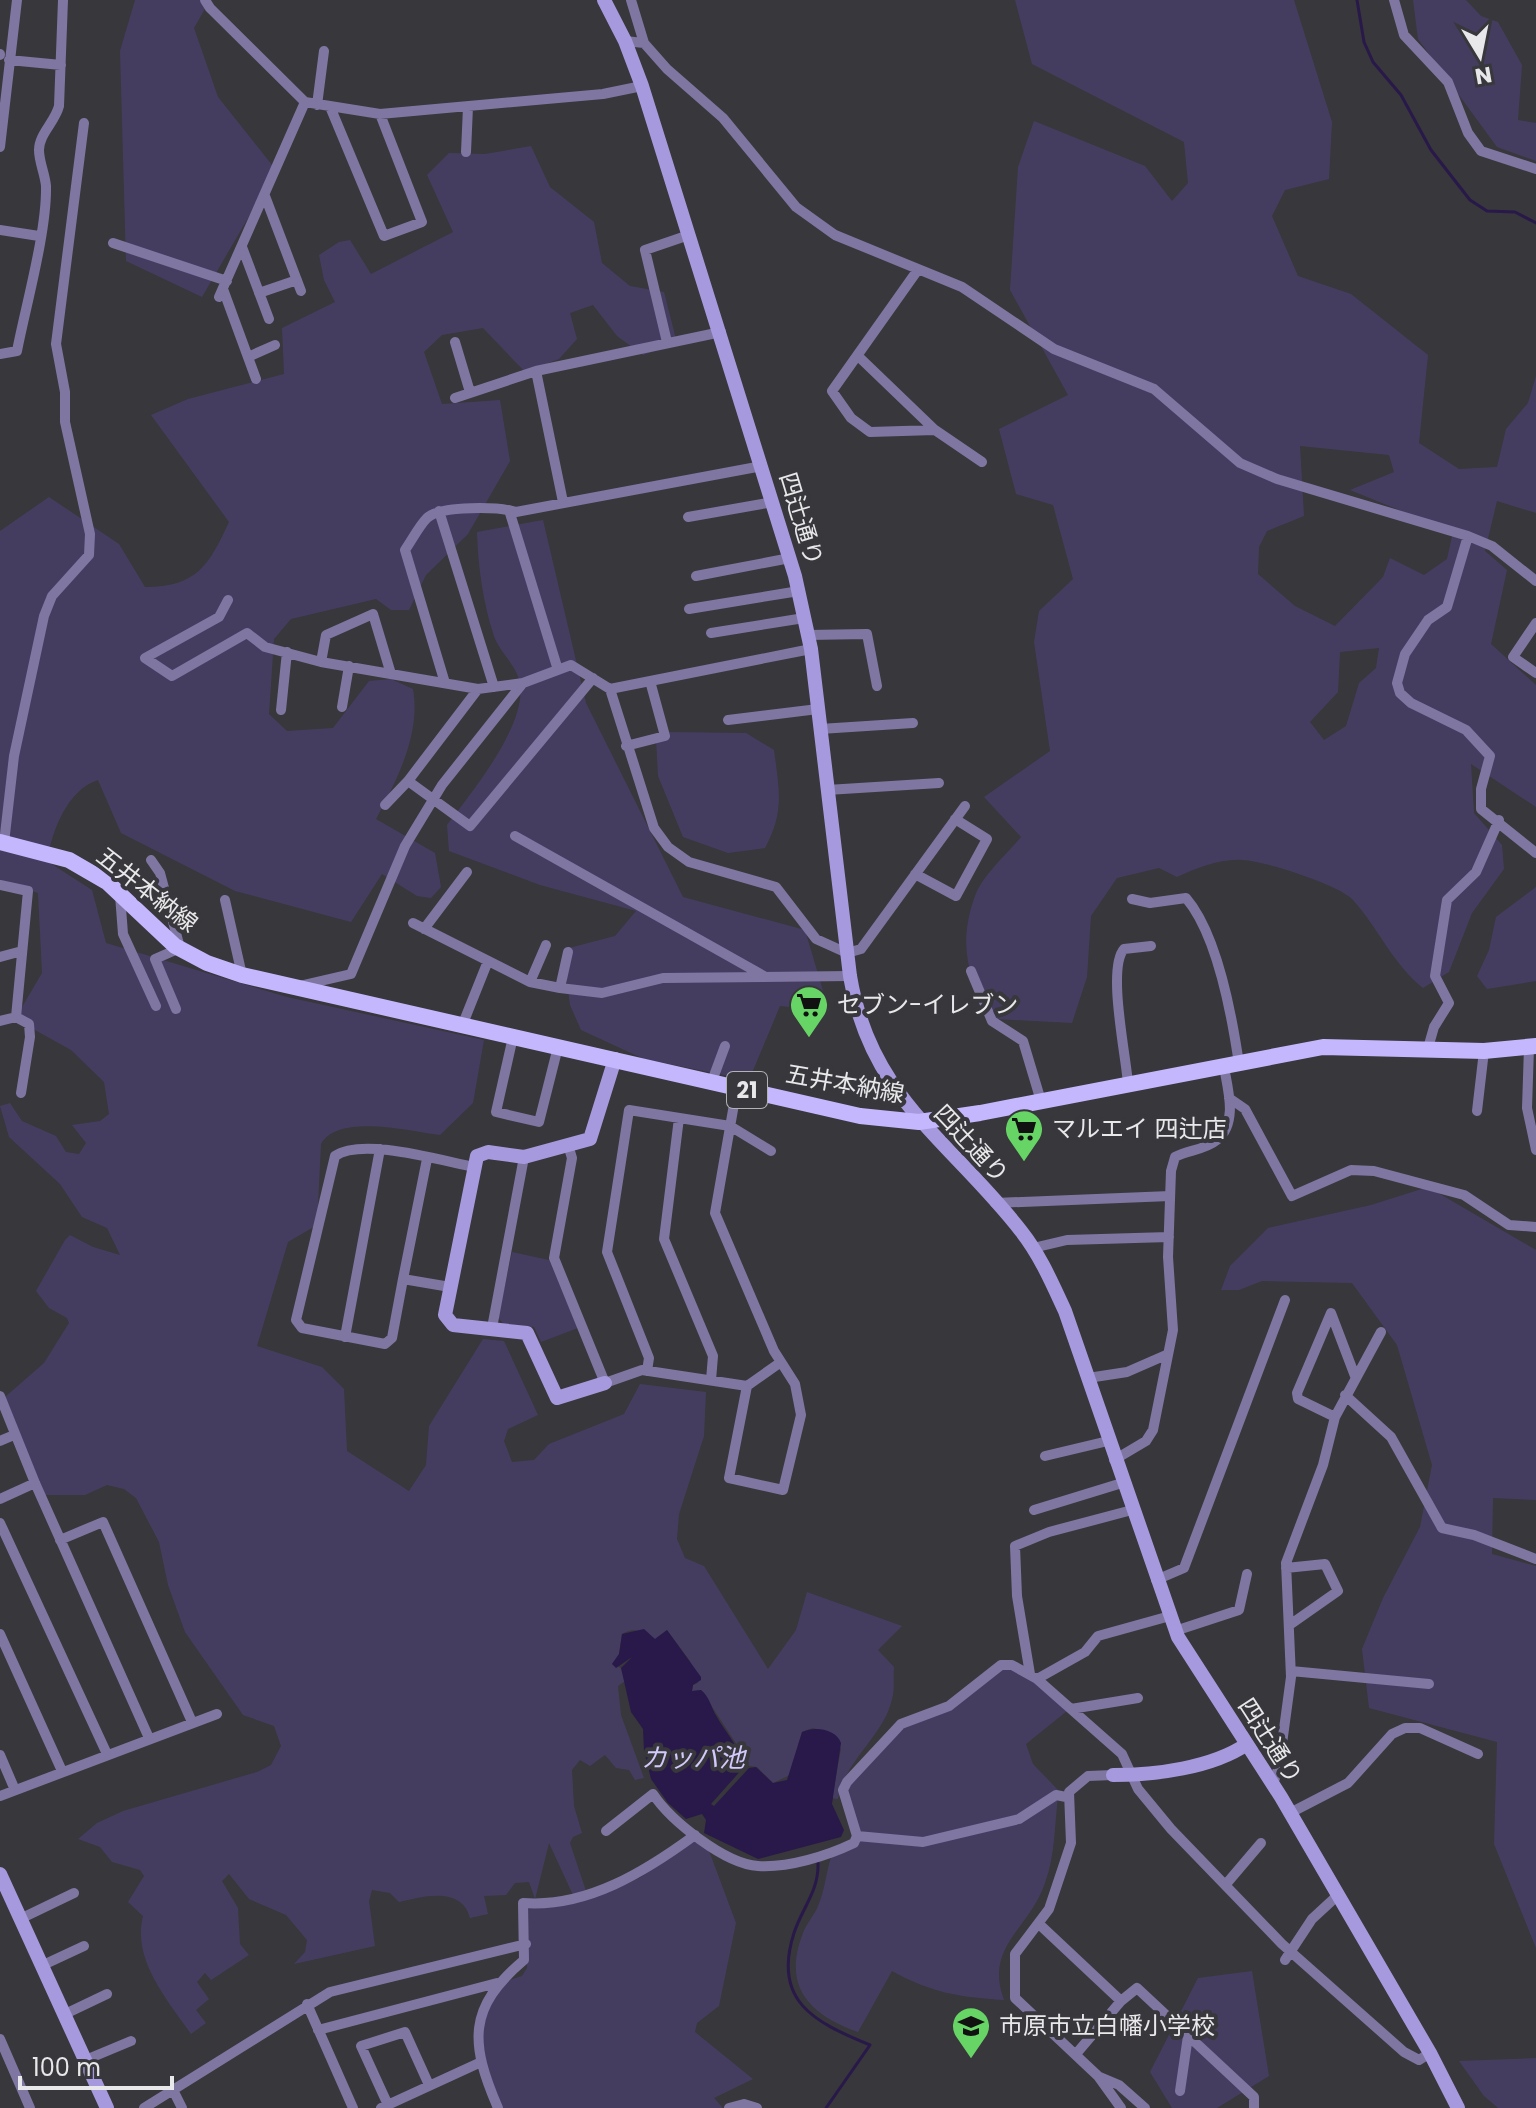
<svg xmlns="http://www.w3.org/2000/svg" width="1536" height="2108" font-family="Poppins,'Noto Sans JP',sans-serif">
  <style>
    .green { fill: #453d60; fill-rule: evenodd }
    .water { fill: #28194a }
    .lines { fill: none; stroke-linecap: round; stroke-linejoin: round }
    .stream { stroke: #28194a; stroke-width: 3 }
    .street { stroke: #7f76a2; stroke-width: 10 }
    .secondary { stroke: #a799de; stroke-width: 14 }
    .primary { stroke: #c5b7fe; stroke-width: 16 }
    .labels { text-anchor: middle; stroke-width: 8; stroke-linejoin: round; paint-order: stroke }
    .shield { fill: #38373b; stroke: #b3b2b6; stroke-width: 2 }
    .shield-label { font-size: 22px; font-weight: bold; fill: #e8e7ea }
    .street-label { font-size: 24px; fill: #e8e7ea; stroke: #38373b }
    .poi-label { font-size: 24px; fill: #e8e7ea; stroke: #38373b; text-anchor: start }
    .water-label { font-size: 26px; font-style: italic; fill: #d3c9fc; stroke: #38373b }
  </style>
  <rect width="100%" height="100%" fill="#38373b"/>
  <path class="green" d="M135 0H210L194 28 218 97 276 170 202 297 126 261 120 51Z
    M1015 0H1294L1332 122 1329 179 1285 190 1272 216 1298 276 1351 294 1428 355 1419 443 1459 469 1497 467 1506 429 1528 403 1536 376V513L1497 501 1485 551 1507 570 1491 644 1536 685V807L1471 764 1474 813 1502 845 1504 869 1472 913 1449 972 1423 988C1392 963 1379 929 1353 900 1340 885 1264 861 1243 860 1222 858 1196 868 1177 877L1159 868 1117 878 1091 916 1087 977 1072 1023 996 1019C966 982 958 942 975 896 982 876 1007 854 1021 837L984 797 1050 751 1034 642 1039 611 1073 579 1053 505 1016 494 999 429 1068 395 1010 290 1018 167 1034 121 1145 166 1172 201 1188 183 1184 142 1032 64ZM1300 446 1389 455 1394 472 1350 490 1453 532 1447 559 1424 575 1390 558 1383 577 1335 626 1295 606 1258 574 1259 547 1267 531 1304 516ZM1379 648 1376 668 1359 683 1346 726 1324 740 1310 722 1338 692 1340 652Z
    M1413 0H1466L1481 16 1498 22 1522 65 1518 120 1536 123V161L1497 147 1418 39Z
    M531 146 550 187 594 222 602 263 630 286 664 292 677 343 643 355 617 336 593 305 570 313 577 339 559 359 525 372 483 328 442 335 424 352 442 404 500 400 510 461 468 534 426 575 409 610H391L376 599 291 619 274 639 269 714 287 731 333 728 369 681 391 679 413 689C421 734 397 780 376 819L435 853 441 887 431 898 417 896 382 874 351 922 235 891 121 833 98 780C67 790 52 831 47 861L92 890 106 943 287 997 484 1040 473 1103 440 1135C409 1131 338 1113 321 1144L317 1225 288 1242 257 1346 322 1367 344 1389 347 1451 409 1491 426 1465 429 1426 483 1339 504 1341 538 1415 508 1429 504 1441 512 1462 534 1460 549 1444 624 1414 640 1384 706 1392 704 1436 679 1514 677 1539 685 1558 704 1566 768 1669 796 1630 807 1592 902 1626 878 1650 894 1667C893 1677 895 1689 892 1699 884 1736 844 1761 838 1799L832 1798 841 1749 831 1733 813 1728 802 1732 790 1775 773 1783 757 1767 745 1765 739 1748 701 1690 692 1691 693 1685 698 1683 690 1661 667 1630 655 1639C644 1632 634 1626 622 1634L619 1654 612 1664 621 1668 625 1681 618 1686 621 1715 644 1778 635 1780 629 1770 616 1768 605 1755 590 1766 580 1760 572 1770 574 1806 582 1833 573 1837 570 1843 586 1891 573 1895 549 1843 535 1899 529 1882 515 1883 506 1895 484 1896 488 1914 470 1918C462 1886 423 1896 399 1902L390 1893 372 1890 369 1901 375 1946 294 1964 305 1952 307 1940 286 1915 249 1899 229 1874 222 1881 238 1908 240 1944 249 1955 211 1980 205 1973 197 1982 209 1999 196 2010 206 2023 191 2034C167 1999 132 1960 143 1916L128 1902 144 1876 140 1870 112 1862 100 1847 78 1839 97 1823 123 1811 257 1772 271 1765 281 1746 274 1726 243 1715 185 1632 168 1585 159 1542 136 1498 124 1489 107 1485 85 1495H43L5 1397 44 1363 69 1323 67 1318 49 1308 36 1291 65 1240 70 1235 93 1247 120 1255 107 1228 82 1217 60 1184 9 1137 0 1106 10 1103 22 1121 56 1136 66 1152 79 1154 86 1143 72 1125 100 1121 109 1114 104 1082 71 1050 15 1019 42 973 38 893 0 880V531L49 497 119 544 145 587C197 587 209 565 229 522L151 415 188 399 284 374 282 328 335 302 324 280 319 255 339 242 350 240 371 274 453 232 427 175 449 153 485 154Z
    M543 520 586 703 683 897 805 930 829 1011 780 1006 749 1080 644 1059 581 1030 570 1005 565 967 569 948 615 936 636 911 540 885 449 851 447 825C471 793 531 721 519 679 514 663 499 651 494 636 483 603 478 566 477 532Z
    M664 732 746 733 774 750C779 790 785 811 765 848L728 853 683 837 658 776 656 738Z
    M1536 887V981L1487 989 1477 976 1489 950 1496 917Z
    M1428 1187 1536 1250V1500L1493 1498 1492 1554 1536 1566V1948L1494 1844 1497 1742 1369 1708 1362 1649 1383 1598 1420 1527 1432 1465 1397 1345 1352 1283 1262 1281 1239 1290H1221L1230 1266 1268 1228 1371 1205Z
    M512 1252 549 1260 578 1328 541 1342 534 1327 504 1324 498 1318Z
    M1006 1667 1029 1677 1067 1711 1026 1744 1033 1764 1059 1791C1054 1822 1056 1853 1045 1883 1029 1930 984 1946 1004 2000 959 1997 932 1993 892 1971L858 2032C809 2014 782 1987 803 1933 806 1924 814 1916 818 1906 825 1890 826 1873 831 1857L853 1843 845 1791 900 1724 932 1713Z
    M693 1841 708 1848 736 1923 719 2006 697 2023 695 2032 753 2079 714 2098 723 2108H499L486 2078 481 2035 493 1994 503 1982 522 1976 527 1968 528 1907 620 1887 641 1877Z
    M1252 1971 1269 2076 1217 2108H1172L1150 2072 1198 1978Z
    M1536 2058V2108H1498L1484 2096 1459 2061Z"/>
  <path class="water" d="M644 1629 655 1639 667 1630 701 1677V1680L693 1685 692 1691 701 1690C710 1697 711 1708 717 1717 728 1736 739 1745 743 1768L711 1804 714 1806 749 1768 756 1767 773 1783 787 1780 802 1732C815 1726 836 1729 841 1743L832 1804 844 1830 841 1837 758 1859 704 1833 706 1820 702 1814 686 1819 668 1803 651 1779 644 1751 643 1729 631 1712 621 1668 632 1657 616 1668 612 1664 619 1654 622 1634Z"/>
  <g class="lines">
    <path class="stream" d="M1357 0 1364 42 1373 62 1401 95 1431 150 1470 200 1487 211 1515 212 1536 223
      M818 1863C819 1891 802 1908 794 1933 772 2001 814 2022 870 2045L826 2108"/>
    <path class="street" d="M205 0 210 8 305 102
      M631 0 644 43
      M1394 0 1404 35 1448 82 1468 133 1481 151 1536 169
      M625 41 644 43 667 69 723 118 796 207 835 235 962 287 1054 349 1154 389 1240 463 1277 479 1468 536 1492 546 1536 581
      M0 54V55
      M9 60 61 65
      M317 105 324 51
      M331 109 384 236 422 222 380 114
      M0 147 17 0
      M466 152 468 107
      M265 196 301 291
      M0 230 39 236
      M113 243 227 281
      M242 247 269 319
      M917 271 832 391 851 418 870 432 935 430 982 462
      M223 289 256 379
      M259 293 297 280
      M219 297 305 102 380 114 603 94 642 86
      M455 342 470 392
      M667 342 645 250 689 235
      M0 354 17 351C26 305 47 231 46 186 45 174 39 162 39 150 39 134 55 122 59 106L63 0
      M858 356 935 430
      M248 357 275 345
      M536 371 563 502
      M455 398 536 371 721 332
      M509 510 558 670
      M439 511 494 687
      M688 517 773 502
      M1468 536 1447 607 1428 620 1405 654 1397 683 1400 693 1411 703 1466 730 1490 756 1481 789V809L1536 853
      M696 576 790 558
      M228 600 219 617 145 658 172 676 247 633 265 647 321 662 478 689 523 683 571 665 610 689 654 828 668 847 689 862 776 887 816 939 847 953 861 949 965 806
      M689 609 799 591
      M1536 623 1513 657 1536 673
      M711 633 804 618
      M808 635 867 634 877 686
      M321 662 326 635 373 614 391 674
      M445 683 405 550C412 540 419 526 427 518 441 505 500 507 516 512L762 466
      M610 689 811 649
      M342 707 349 666
      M281 710 287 652
      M728 720 818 709
      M820 729 913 723
      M626 746 665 736 650 681
      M408 781 470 826 593 678
      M827 790 939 783
      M385 805 408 781 478 689
      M515 836 764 976
      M4 843 14 756 44 616 52 596 89 555 90 534 65 422V392L56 344 84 123
      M151 860 160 873 180 948 155 959 176 1009
      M915 874 956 896 987 839 955 819
      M0 885 28 891 16 1017 0 1021
      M120 895 123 934 156 1006
      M1132 899 1150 903 1186 898C1217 934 1232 1016 1239 1064
      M225 900 242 975
      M413 923 530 982 560 988 602 993 663 978 850 976
      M424 929 467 872
      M0 957 22 951
      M971 971 992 1021 1023 1041 1041 1101
      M530 982 546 945
      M299 986 351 974 405 846 442 785 523 683
      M560 988 568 952
      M16 1017 29 1024 30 1037 21 1093
      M462 1026 488 961
      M513 1037 496 1112 539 1122 558 1047
      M1529 1047 1527 1108 1536 1150
      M1428 1048 1434 1027 1449 1003 1435 976 1447 900 1476 872 1499 820
      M712 1081 725 1046
      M1128 1084C1126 1055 1107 968 1124 949L1151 946
      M737 1087 715 1213 774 1351 795 1384 801 1415 783 1490 729 1478 747 1386 781 1362
      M1229 1098 1245 1109 1292 1196 1351 1170 1374 1171 1464 1195 1509 1225 1536 1227
      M1477 1111 1484 1051
      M679 1118 664 1239 713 1356 711 1380
      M568 1145 572 1158 554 1258 605 1383 642 1370 747 1386
      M995 1203 1170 1196
      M1033 1248 1067 1240 1169 1237
      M403 1279 427 1159
      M450 1287 403 1279 392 1338 385 1344 302 1328 296 1320 335 1156C363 1137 442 1161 474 1167
      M492 1328 524 1157
      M345 1337 380 1149
      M647 1371 649 1358 607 1252 629 1110 730 1126 771 1151
      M1088 1378 1127 1372 1166 1355
      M1345 1395 1391 1437 1442 1528 1474 1535 1536 1559
      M0 1396 35 1483 149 1738
      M1335 1417 1298 1399 1297 1393 1331 1313 1355 1376
      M0 1441 14 1435
      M1045 1456 1108 1441
      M1114 1460 1146 1441 1153 1430 1173 1330 1168 1257 1171 1171 1175 1157C1188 1150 1205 1150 1217 1140 1238 1123 1228 1090 1224 1067
      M0 1499 35 1483
      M1034 1510 1122 1483
      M0 1523 107 1754
      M60 1540 103 1522 192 1722
      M1286 1568 1325 1564 1338 1591 1291 1624
      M1156 1580 1184 1568 1285 1300
      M1175 1631 1239 1610 1247 1574
      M0 1634 62 1771
      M1291 1671 1429 1684
      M1030 1674 1017 1596 1015 1546 1049 1532 1132 1510
      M1037 1679 1085 1652 1098 1636 1170 1616
      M1071 1709 1138 1698
      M0 1755 15 1790
      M1113 1775 1088 1776 1069 1792 1071 1843 1049 1909 1015 1954V1998L1098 2076 1121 2108
      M1273 1784 1279 1766 1291 1677 1286 1563 1323 1465 1335 1417 1381 1332
      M0 1796 217 1714
      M1290 1813 1348 1783 1392 1734 1405 1728H1420L1478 1754
      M606 1831 653 1794C671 1821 725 1864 758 1866 788 1868 827 1856 854 1843L857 1836 843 1790 847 1782 901 1724 949 1706 1001 1665H1012L1037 1679 1122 1754 1138 1789 1171 1829 1282 1944 1404 2052 1419 2060 1430 2053
      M857 1836 923 1842 1019 1819 1056 1795 1066 1797
      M1227 1883 1261 1843
      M20 1919 74 1893
      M1039 1924 1121 2001
      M1285 1960 1312 1919 1338 1895
      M41 1966 84 1946
      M307 2004 353 2108
      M63 2015 107 1994
      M318 2030 497 1983
      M0 2039 30 2108
      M1076 2054 1121 2001 1137 1988 1254 2097V2108
      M83 2061 131 2041
      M1100 2077 1119 2085 1145 2108
      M173 2090 182 2108
      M1180 2091 1188 2036
      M388 2105 361 2046 405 2032 429 2085
      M144 2108 330 1992 526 1944
      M381 2108 479 2063
      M498 2108C470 2043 467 2008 524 1960L523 1903C587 1908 646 1871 695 1835
      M729 2108 744 2104 757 2108"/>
    <path class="secondary" d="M604 0 625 41 642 86 795 576 811 649 850 976C870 1098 952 1142 1021 1231 1040 1255 1052 1283 1065 1311L1178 1637 1281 1797 1430 2053 1458 2108
      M605 1383 557 1398 527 1333 453 1325 445 1315 477 1156 488 1152 524 1157 590 1139 615 1059
      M1113 1775C1155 1775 1212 1768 1247 1744
      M0 1874 107 2108"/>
    <path class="primary" d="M0 842 69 860 107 882 175 946 207 963 242 975 860 1116 919 1122 980 1113 1323 1047 1484 1051 1536 1046"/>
  </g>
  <defs>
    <symbol id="supermarket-pin" viewBox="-11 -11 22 30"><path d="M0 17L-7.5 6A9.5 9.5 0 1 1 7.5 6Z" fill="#67d466" stroke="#38373b"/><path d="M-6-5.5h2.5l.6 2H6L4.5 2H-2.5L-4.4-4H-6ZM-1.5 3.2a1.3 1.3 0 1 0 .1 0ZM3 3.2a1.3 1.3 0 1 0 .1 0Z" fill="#111"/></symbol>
    <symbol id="school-pin" viewBox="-11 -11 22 30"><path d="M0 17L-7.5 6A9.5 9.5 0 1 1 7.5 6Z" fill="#67d466" stroke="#38373b"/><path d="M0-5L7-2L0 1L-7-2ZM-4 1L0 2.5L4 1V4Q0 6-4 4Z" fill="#111"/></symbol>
  </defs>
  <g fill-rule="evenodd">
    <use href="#supermarket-pin" x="787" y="983" width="44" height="60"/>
    <use href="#supermarket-pin" x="1002" y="1107" width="44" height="60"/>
    <use href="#school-pin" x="949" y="2004" width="44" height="60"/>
  </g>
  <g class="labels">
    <rect class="shield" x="727" y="1072" width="40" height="36" rx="6"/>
    <g class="shield-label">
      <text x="747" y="1098">21</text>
    </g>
    <g class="street-label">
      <text transform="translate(801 519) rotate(73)" y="8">四辻通り</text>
      <text transform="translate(147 890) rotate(38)" y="8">五井本納線</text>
      <text transform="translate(845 1084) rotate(10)" y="8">五井本納線</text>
      <text transform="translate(971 1144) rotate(47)" y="8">四辻通り</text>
      <text transform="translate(1270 1741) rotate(57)" y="8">四辻通り</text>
    </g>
    <g class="poi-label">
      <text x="837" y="1013">セブン-イレブン</text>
      <text x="1052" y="1137">マルエイ 四辻店</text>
      <text x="999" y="2034">市原市立白幡小学校</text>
    </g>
    <g class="water-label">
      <text x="693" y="1767">カッパ池</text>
    </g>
  </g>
  <g transform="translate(1480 56) rotate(170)" stroke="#38373b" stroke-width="6" paint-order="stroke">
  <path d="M0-6L14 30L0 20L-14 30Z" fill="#e8e7ea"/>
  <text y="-12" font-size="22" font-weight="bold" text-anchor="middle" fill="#e8e7ea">N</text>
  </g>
  <path d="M20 2076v12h152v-12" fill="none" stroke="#e8e7ea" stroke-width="4"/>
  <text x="32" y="2076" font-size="24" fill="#e8e7ea" stroke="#38373b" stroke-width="6" paint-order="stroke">100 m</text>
</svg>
